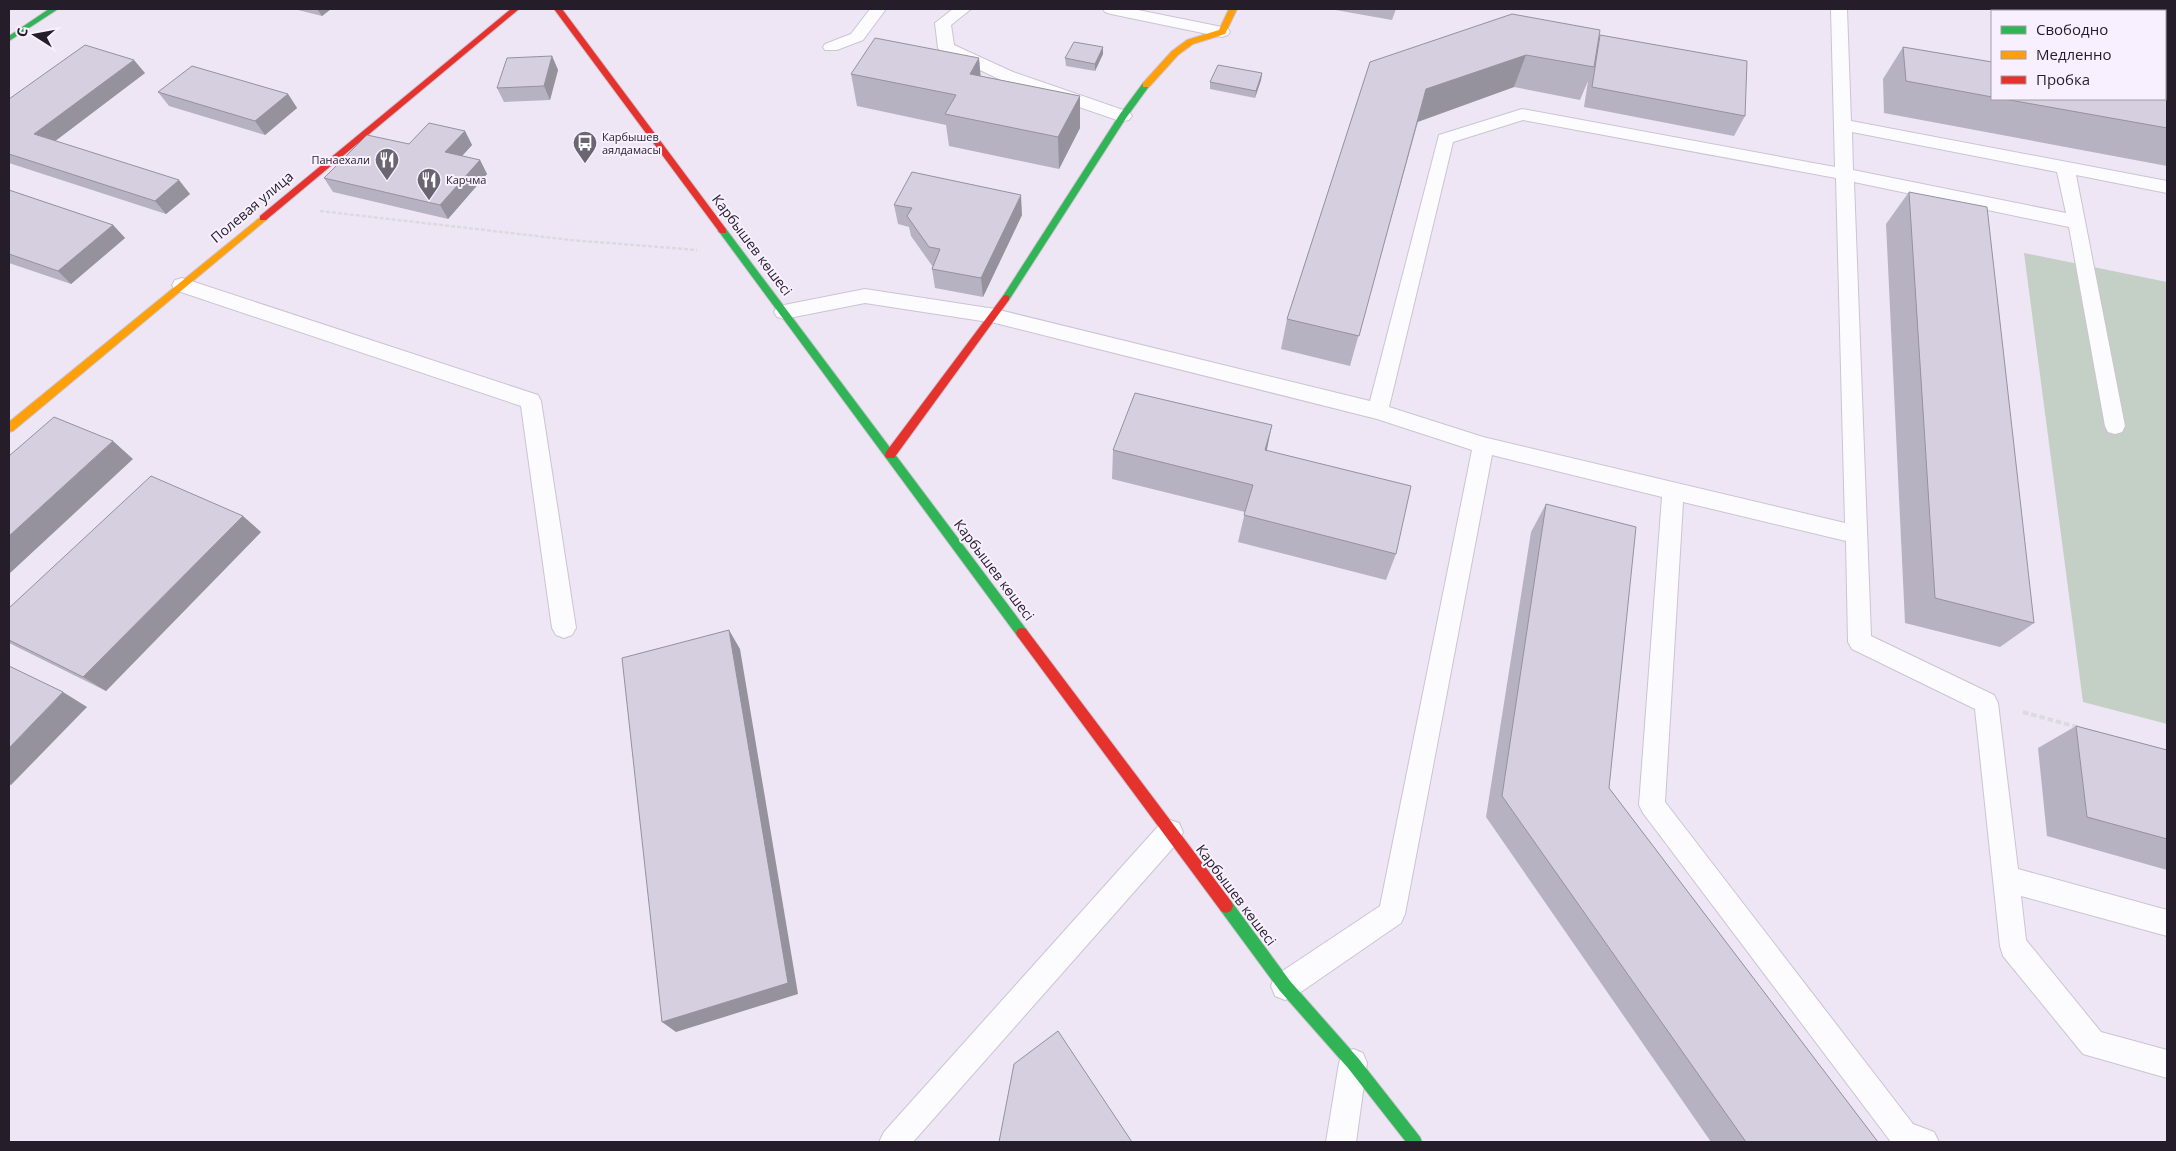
<svg xmlns="http://www.w3.org/2000/svg" width="2176" height="1151" font-family="'Open Sans',sans-serif">
  <style>
    .green { fill: #c4d0c6 }
    .lines { fill: none; stroke-linecap: round; stroke-linejoin: round }
    .lane-casing { stroke: #cbc4d1; stroke-width: 2 }
    .fast-casing { stroke: #cbc4d1; stroke-width: 2 }
    .slow-casing { stroke: #cbc4d1; stroke-width: 2 }
    .jam-casing { stroke: #cbc4d1; stroke-width: 2 }
    .path-far1 { stroke: #dddadf; stroke-width: 2.5; stroke-dasharray: 4 2; stroke-linecap: butt }
    .path { stroke: #dddadf; stroke-width: 4; stroke-dasharray: 5.5 3; stroke-linecap: butt }
    .lane { fill: #fcfbfe; fill-rule: evenodd }
    .fast { fill: #30b455; fill-rule: evenodd }
    .slow { fill: #ff9f0a; fill-rule: evenodd }
    .jam { fill: #e5322d; fill-rule: evenodd }
    .wall { fill: #b7b2c1 }
    .shaded-wall { fill: #95919d }
    .building { fill: #d5cfe0; stroke: #95919d }
    .labels { text-anchor: middle; stroke-width: 4; stroke-linejoin: round; paint-order: stroke }
    .far-poi-label { font-size: 11px; fill: #251e2a; stroke: #f8f0fe; text-anchor: start }
    .street-label { font-size: 14px; fill: #251e2a; stroke: #f8f0fe }
  </style>
  <rect width="100%" height="100%" fill="#eee6f5"/>
  <path class="green" d="M2024 253 2167 282V724L2083 702Z"/>
  <g class="lines">
    <defs>
      <path id="lane" d="M870 9H886L863 40 837 50H825L823 47 825 44 851 34Z
        M953 9H971L951 25 954 45 1013 72 1129 112 1132 116 1129 120 1123 121 1117 120 1001 80 940 51 938 48 935 23Z
        M1103 9H1133L1222 27 1228 29 1230 32 1228 35 1222 37 1111 14 1105 12Z
        M1831 9H1847L1851 121 2167 181V193L2076 175 2125 426 2122 432 2115 434 2108 432 2105 426 2069 227 1854 182 1871 636 1994 695 1998 703 2018 869 2167 910V936L2021 896 2026 940 2101 1032 2167 1050V1078L2083 1054 2003 956 2000 946 1975 709 1852 649 1848 642 1846 541 1683 502 1665 802 1913 1124 1934 1132 1939 1142H1891L1643 813 1639 805 1662 497 1492 455 1405 914 1401 923 1295 996 1285 1000 1275 996 1271 986 1275 976 1380 906 1472 450 1377 419 995 323 865 303 784 319 777 317 774 312 777 307 784 305 865 289 995 309 1370 401 1439 135 1522 109 1835 167ZM1523 120 1836 178 1845 523 1483 437 1389 407 1453 142ZM1852 132 2057 172 2066 213 1853 170Z
        M182 278 538 395 541 401 576 628 572 635 564 638 556 635 552 628 521 406 175 290 172 285 175 280Z
        M1170 820 1179 823 1183 832 1179 841 913 1142H879L884 1132 1161 823Z
        M1353 1049 1363 1053 1367 1063 1356 1142H1326L1339 1063 1343 1053Z"/>
      <path id="fast" d="M49 9H58L9 41V36Z
        M1146 82 1150 85 1126 118 1009 300H1003V296L1120 114 1143 83Z
        M723 228 726 229 1026 629 1028 633 1026 637 1022 638 1018 637 720 233 718 231Z
        M1226 899 1231 901 1290 981 1358 1058 1420 1137 1422 1142H1406L1348 1068 1280 991 1221 911 1219 906 1221 901Z"/>
      <path id="slow" d="M1229 9H1237L1225 34 1193 44 1178 55 1149 87H1143V83L1172 51 1187 40 1219 30Z
        M263 215 268 218 266 220 13 431 9 432V422Z"/>
      <path id="jam" d="M511 9H519L266 220H260V216Z
        M554 9H562L726 229V233H720Z
        M1006 295 1009 296V300L894 458H886L885 455 886 452 1003 296Z
        M1022 628 1026 629 1231 901 1233 906 1231 911 1226 913 1221 911 1018 637 1016 633 1018 629Z"/>
    </defs>
    <use href="#lane" class="lane-casing"/>
    <use href="#fast" class="fast-casing"/>
    <use href="#slow" class="slow-casing"/>
    <use href="#jam" class="jam-casing"/>
    <path class="path-far1" d="M320 211 571 240 697 250"/>
    <path class="path" d="M2023 712 2077 727"/>
    <use href="#lane" class="lane"/>
    <use href="#fast" class="fast"/>
    <use href="#slow" class="slow"/>
    <use href="#jam" class="jam"/>
  </g>
  <path class="wall" d="M294 9H331L322 16Z
    M1330 9H1396L1392 20Z
    M1600 35 1745 116 1734 136 1584 107 1588 81 1580 100 1514 87 1418 122 1350 366 1281 349 1287 319 1370 62 1598 40Z
    M1903 47 1992 62V99H2165L2167 93V166L1884 113 1883 79Z
    M1103 54 1095 71 1066 66 1065 58Z
    M552 56 558 70 550 100 504 102 497 88Z
    M979 58 980 76 1080 96V128L1059 169 949 146 946 125 857 106 851 74Z
    M145 73 55 141 190 194 166 214 9 163V99Z
    M1262 73 1261 80 1255 98 1210 89V82Z
    M158 92 288 94 297 108 265 135 169 106Z
    M465 131 472 145 462 156 480 160 487 174 448 219 333 192 324 178 409 144Z
    M9 190 113 225 125 238 71 284 9 263Z
    M1909 192 2034 623 2000 647 1905 623 1886 224Z
    M894 205 1022 215 983 297 935 288 932 269 933 267 911 236 909 227 898 224Z
    M1113 450H1267L1396 554 1386 580 1238 542 1245 512 1112 479Z
    M1546 504 1609 788 1878 1142H1711L1486 817 1531 532Z
    M261 532 106 691 9 643V608Z
    M2076 726 2167 750V870L2047 836 2038 748Z"/>
  <path class="shaded-wall" d="M317 9H331L322 16Z
    M1103 47V54L1095 71V64Z
    M1526 55 1514 87 1417 122 1426 89Z
    M552 56 558 70 550 100 544 86Z
    M979 58 982 91 970 74Z
    M134 60 145 73 46 148 34 134Z
    M1262 73 1261 80 1255 98 1256 91Z
    M288 94 297 108 265 135 255 121Z
    M1080 96V128L1059 169 1058 137Z
    M465 131 472 145 453 166 445 152Z
    M480 160 487 174 448 219 440 205Z
    M179 180 190 194 166 214 155 201Z
    M1021 195 1022 215 983 297 981 278Z
    M113 225 125 238 71 284 58 271Z
    M1272 425 1266 454 1265 450Z
    M113 441 133 459 9 574V536Z
    M243 516 261 532 106 691 83 677Z
    M729 630 740 649 798 994 676 1032 662 1022Z
    M63 692 87 707 11 785 9 784V748Z"/>
  <path class="building" d="M1512 14 1600 30 1594 67 1526 55 1426 89 1359 336 1287 319 1370 62Z
    M1600 35 1747 61 1745 116 1592 87Z
    M875 38 979 58 970 74 1080 96 1058 137 945 114 956 95 851 74Z
    M1074 42 1103 47 1095 64 1065 58Z
    M85 45 134 60 34 134 179 180 155 201 9 154V99Z
    M1903 47 1992 62V97L1906 81Z
    M552 56 544 86 497 88 507 58Z
    M1218 65 1262 73 1256 91 1210 82Z
    M192 66 288 94 255 121 158 92Z
    M2165 93H2167V128L2004 99H2165Z
    M429 123 465 131 445 152 480 160 440 205 324 178 367 135 409 144Z
    M912 172 1021 195 981 278 932 269 940 249 929 247 907 216 912 208 894 205Z
    M9 190 113 225 58 271 9 254Z
    M1909 192 1987 207 2034 623 1935 598Z
    M1135 393 1272 425 1265 450 1411 486 1396 554 1244 515 1253 485 1113 450Z
    M54 417 113 441 9 536V456Z
    M151 476 243 516 83 677 9 640V608Z
    M1546 504 1636 527 1609 788 1878 1142H1746L1502 796Z
    M729 630 788 983 662 1022 622 658Z
    M9 666 63 692 9 748Z
    M2076 726 2167 750V839L2087 817Z
    M1058 1031 1132 1142H999L1014 1064Z"/>
  <defs>
    <symbol id="bus-pin" viewBox="-11 -11 22 30"><path d="M0 17L-7.5 6A9.5 9.5 0 1 1 7.5 6Z" fill="#6b6471" stroke="#f8f0fe"/><path d="M-5-6H5V4H4V6H2V4H-2V6H-4V4H-5ZM-3.5-4V0h7V-4ZM-3.5 1.2v1.5H-2V1.2ZM2 1.2v1.5H3.5V1.2Z" fill="#fff"/></symbol>
    <symbol id="restaurant-pin" viewBox="-11 -11 22 30"><path d="M0 17L-7.5 6A9.5 9.5 0 1 1 7.5 6Z" fill="#6b6471" stroke="#f8f0fe"/><path d="M-5-6h1v4h1v-4h1v4h1v-4h1v5L-1.5 .5V6h-2V.5L-5-1ZM5-6V6H3V1.5H1.5Q1.5-4 5-6Z" fill="#fff"/></symbol>
  </defs>
  <g fill-rule="evenodd">
    <use href="#bus-pin" x="571" y="129" width="28" height="38"/>
    <use href="#restaurant-pin" x="373" y="146" width="28" height="38"/>
    <use href="#restaurant-pin" x="415" y="166" width="28" height="38"/>
  </g>
  <g class="labels">
    <g class="far-poi-label">
      <text x="602" y="141">Карбышев<tspan x="602" dy="13">аялдамасы</tspan></text>
      <text x="370" y="164" text-anchor="end">Панаехали</text>
      <text x="446" y="184">Карчма</text>
    </g>
    <g class="street-label">
      <text transform="translate(252 207) rotate(-40)" y="5">Полевая улица</text>
      <text transform="translate(752 245) rotate(53)" y="5">Карбышев көшесі</text>
      <text transform="translate(994 570) rotate(53)" y="5">Карбышев көшесі</text>
      <text transform="translate(1236 895) rotate(53)" y="5">Карбышев көшесі</text>
    </g>
  </g>
  <rect width="2176" height="1151" fill="none" stroke="#251e2a" stroke-width="20"/>
  <rect x="1991" y="10" width="175" height="90" fill="#f8f0fe" stroke="#a49ca9"/>
  <rect x="2001" y="26" width="25" height="8" fill="#30b455" stroke="#a49ca9"/>
  <text x="2036" y="35" font-size="15" fill="#251e2a">Свободно</text>
  <rect x="2001" y="51" width="25" height="8" fill="#ff9f0a" stroke="#a49ca9"/>
  <text x="2036" y="60" font-size="15" fill="#251e2a">Медленно</text>
  <rect x="2001" y="76" width="25" height="8" fill="#e5322d" stroke="#a49ca9"/>
  <text x="2036" y="85" font-size="15" fill="#251e2a">Пробка</text>
  <g transform="translate(35 35) rotate(281)" stroke="#f8f0fe" stroke-width="4" paint-order="stroke">
  <path d="M0-4L9 19L0 12L-9 19Z" fill="#251e2a"/>
  <text y="-8" font-size="14" font-weight="bold" text-anchor="middle" fill="#251e2a">С</text>
  </g>
</svg>
